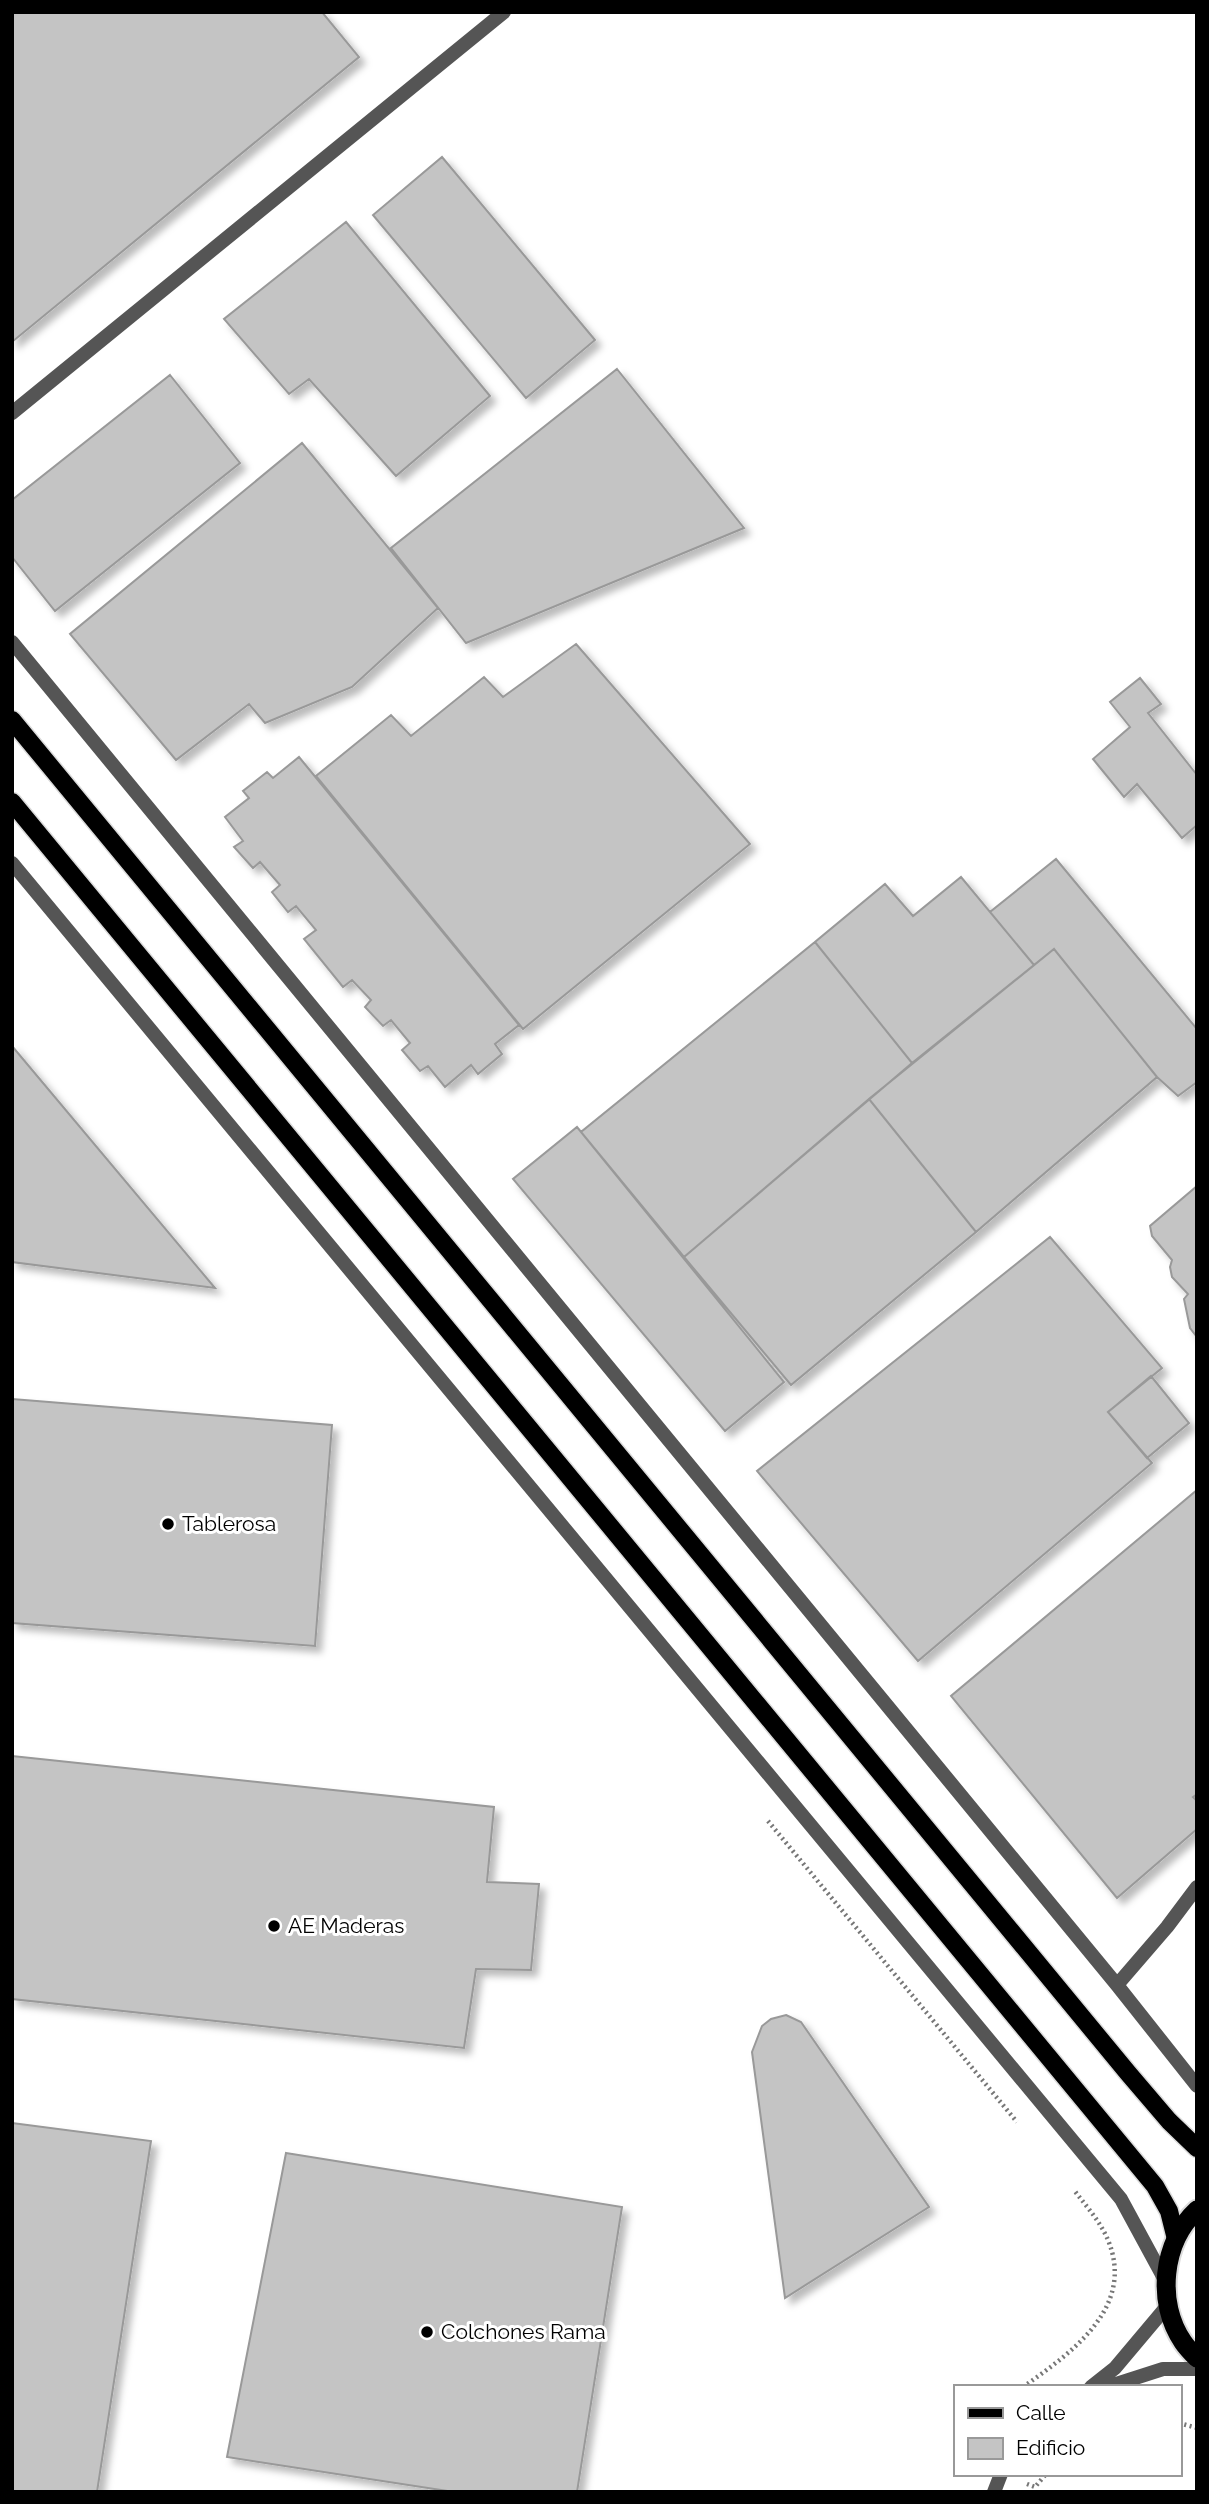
<svg xmlns="http://www.w3.org/2000/svg" width="1209" height="2504" font-family="Raleway,sans-serif">
  <style>
    .building { fill: #c4c4c4; stroke: #999; stroke-width: 2; filter: url(#shadow) }
    .lines { fill: none; stroke-linecap: round; stroke-linejoin: round }
    .primary-casing { stroke: #dbdbdb; stroke-width: 21 }
    .trunk-casing { stroke: #dbdbdb; stroke-width: 23 }
    .path { stroke: #777; stroke-width: 4.5; stroke-dasharray: 2 3.5; stroke-linecap: butt }
    .service { stroke: #555; stroke-width: 14 }
    .minor { stroke: #555; stroke-width: 14 }
    .primary { stroke: #000; stroke-width: 18 }
    .trunk { stroke: #000; stroke-width: 19 }
    .poi-dot { fill: #000; stroke: #fff; stroke-width: 2.5 }
    .labels { text-anchor: middle; stroke-width: 6; stroke-linejoin: round; paint-order: stroke }
    .poi-label { font-size: 21px; fill: #000; stroke: #fff; text-anchor: start }
  </style>
  <defs>
    <filter id="shadow"><feDropShadow dx="6" dy="6" stdDeviation="3.5" flood-color="#0004"/></filter>
  </defs>
  <rect width="100%" height="100%" fill="#fff"/>
  <path class="building" d="M12 12H322L359 57 12 342Z
    M442 157 595 340 526 398 373 215Z
    M346 222 490 396 396 476 309 379 289 394 224 319Z
    M617 369 744 528 466 643 391 548Z
    M170 375 240 463 55 611 12 557V500Z
    M302 443 438 608 352 687 265 723 249 704 176 760 70 634Z
    M576 644 750 844 523 1029 316 776 391 715 411 736 484 677 503 697Z
    M1140 678 1161 704 1148 713 1197 775V825L1182 838 1137 784 1124 797 1093 759 1130 727 1110 702Z
    M299 757 519 1025 495 1044 502 1054 478 1074 471 1065 445 1087 428 1066 420 1071 402 1050 410 1043 391 1020 383 1026 365 1007 371 1000 352 980 343 987 304 939 316 930 296 906 288 912 272 892 280 885 260 862 253 868 234 847 243 841 225 817 249 798 243 791 267 772 273 778Z
    M1056 859 1197 1029V1082L1178 1096 1157 1077 1054 949 1034 965 990 912Z
    M961 877 1034 965 912 1063 815 942 885 884 913 916Z
    M815 942 912 1063 684 1257 581 1132Z
    M1054 949 1157 1077 976 1232 869 1099Z
    M12 1046 215 1288 12 1262Z
    M869 1099 976 1232 791 1385 684 1257Z
    M577 1127 784 1382 725 1431 513 1179Z
    M1197 1186V1337L1190 1328 1184 1299 1188 1294 1172 1277 1170 1267 1172 1260 1152 1236 1150 1226Z
    M1050 1237 1162 1368 1108 1412 1152 1463 918 1661 757 1471Z
    M1151 1376 1189 1423 1147 1458 1108 1412Z
    M12 1399 332 1425 315 1646 12 1623Z
    M1197 1490V1794L1193 1797 1197 1801V1829L1117 1898 951 1696Z
    M12 1756 494 1807 487 1882 539 1884 531 1970 476 1969 464 2048 12 1999Z
    M786 2015 801 2022 929 2207 785 2298 752 2052 762 2026 771 2019Z
    M12 2123 151 2141 97 2492H12Z
    M286 2153 622 2207 577 2492H454L227 2457Z"/>
  <g class="lines">
    <defs>
      <path id="primary" d="M12 720 1128 2073 1169 2121 1197 2148
        M12 802 1155 2186 1169 2211 1176 2239"/>
      <path id="trunk" d="M1197 2210C1162 2242 1156 2303 1183 2342 1187 2348 1192 2353 1197 2358"/>
    </defs>
    <use href="#primary" class="primary-casing"/>
    <use href="#trunk" class="trunk-casing"/>
    <path class="path" d="M768 1821 1017 2122
      M1023 2387C1071 2353 1136 2308 1108 2240 1100 2221 1086 2206 1074 2190
      M1179 2423 1197 2428
      M1027 2484 1035 2487 1046 2474"/>
    <path class="service" d="M12 642 1117 1985 1197 2086
      M12 863 1121 2199 1166 2282
      M1117 1985 1167 1927 1197 1887"/>
    <path class="minor" d="M12 413 504 12
      M1091 2387 1115 2368 1168 2305
      M1107 2387 1163 2369H1197
      M994 2492 1001 2474"/>
    <use href="#primary" class="primary"/>
    <use href="#trunk" class="trunk"/>
  </g>
  <g class="poi-dot">
    <circle cx="168" cy="1524" r="7"/>
    <circle cx="274" cy="1926" r="7"/>
    <circle cx="427" cy="2332" r="7"/>
  </g>
  <g class="labels">
    <g class="poi-label">
      <text x="182" y="1531">Tablerosa</text>
      <text x="288" y="1933">AE Maderas</text>
      <text x="441" y="2339">Colchones Rama</text>
    </g>
  </g>
  <rect width="1209" height="2504" fill="none" stroke="#000000" stroke-width="28"/>
  <rect x="954" y="2385" width="228" height="91" fill="#ffffff" stroke="#999999" stroke-width="2"/>
  <rect x="968" y="2408" width="35" height="10" fill="#000000" stroke="#999999" stroke-width="2"/>
  <text x="1016" y="2420" font-size="21" fill="#000000">Calle</text>
  <rect x="968" y="2438" width="35" height="21" fill="#c4c4c4" stroke="#999999" stroke-width="2"/>
  <text x="1016" y="2455" font-size="21" fill="#000000">Edificio</text>
</svg>
